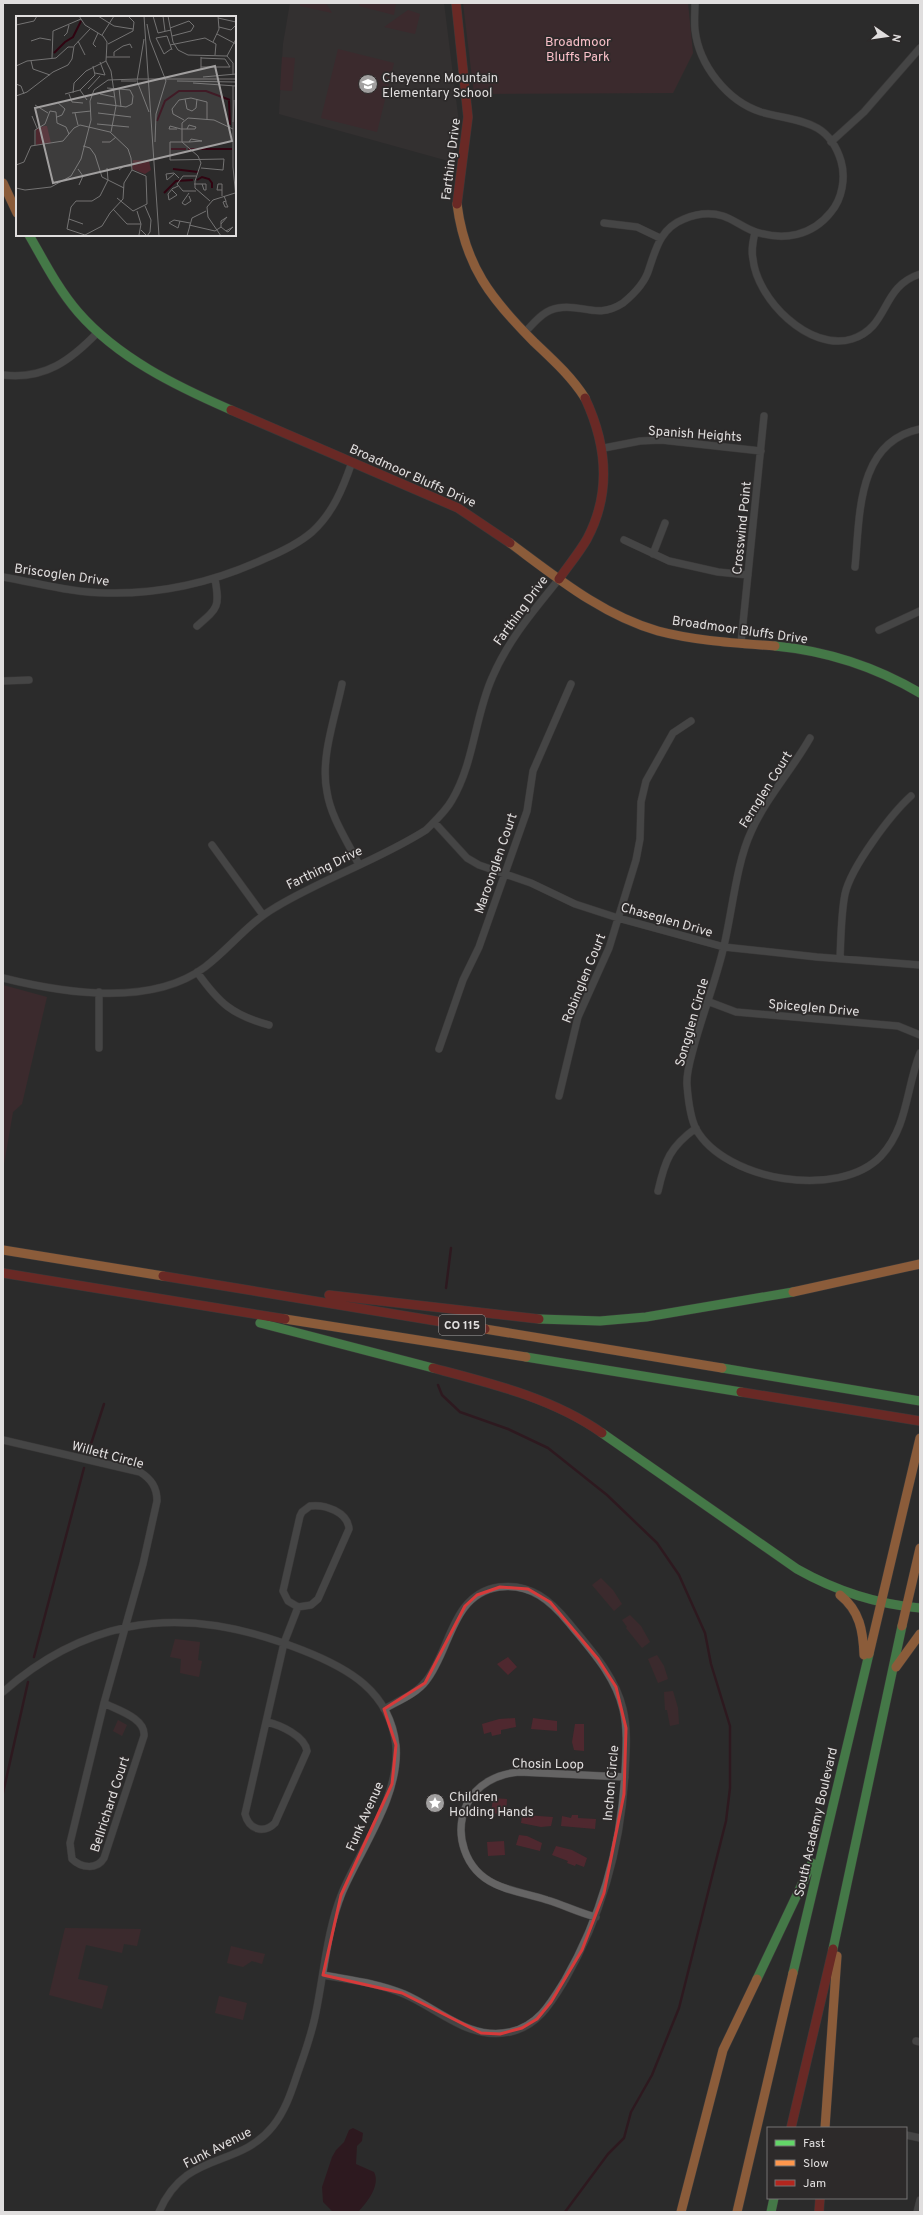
<svg xmlns="http://www.w3.org/2000/svg" width="923" height="2215" font-family="Overpass,sans-serif">
  <style>
    .built { fill: #3d3536 }
    .green { fill: #4f282f }
    .water { fill: #300411 }
    .lines { fill: none; stroke-linecap: round; stroke-linejoin: round }
    .stream { stroke: #300411; stroke-width: 2.5 }
    .street-casing { stroke: #494848; stroke-width: 8 }
    .fast-casing { stroke: #494848; stroke-width: 10 }
    .slow-casing { stroke: #494848; stroke-width: 10 }
    .jam-casing { stroke: #494848; stroke-width: 10 }
    .street { stroke: #656464; stroke-width: 7 }
    .fast { stroke: #63d668; stroke-width: 9 }
    .slow { stroke: #ff974d; stroke-width: 9 }
    .jam { stroke: #b3261e; stroke-width: 9 }
    .marked { fill: none; stroke: #d73a3a; stroke-width: 3; stroke-linejoin: round }
    .labels { text-anchor: middle; stroke-width: 3.5; stroke-linejoin: round; paint-order: stroke }
    .shield { fill: #2d2a2a; stroke: #aaa8a8; stroke-width: 1 }
    .shield-label { font-size: 12px; font-weight: bold; fill: #e0dede }
    .park-label { font-size: 13px; fill: #fac0c9; stroke: #2d2a2a }
    .poi-label { font-size: 13px; fill: #e0dede; stroke: #2d2a2a; text-anchor: start }
    .street-label { font-size: 13px; fill: #e0dede; stroke: #2d2a2a }
    .inset-river { fill: none; stroke: #300411; stroke-width: 2 }
    .inset-road { fill: none; stroke: #747373; stroke-width: 1 }
    .view { fill: #a19f9f; fill-opacity: 0.15; stroke: #a19f9f; stroke-width: 2 }
    .inset-edge { fill: none; stroke: #e0dede; stroke-width: 2 }
  </style>
  <rect width="100%" height="100%" fill="#2c2b2b"/>
  <path class="built" d="M290 3H444L459 123 452 162 279 114 283 44Z"/>
  <path class="green" d="M300 3H326L332 13 300 6Z
    M360 3H396L394 15 359 6Z
    M463 3H688L693 53 673 93 474 94Z
    M408 10 420 14 415 34 384 27Z
    M338 49 394 63 377 132 321 118Z
    M282 57 295 58 292 91 280 90Z
    M3 985 47 997 22 1104 13 1112 3 1170Z
    M601 1578 613 1590 622 1604 614 1611 592 1585Z
    M630 1615 641 1626 650 1642 642 1648 626 1628 627 1627 622 1620Z
    M175 1639 200 1642 198 1660 202 1661 199 1677 180 1673 181 1659 170 1657Z
    M657 1655 664 1666 668 1679 658 1683 648 1659Z
    M508 1657 517 1667 508 1675 497 1664Z
    M673 1691 678 1708 679 1724 670 1726 667 1710H665L664 1692Z
    M515 1718 516 1727 501 1730V1734L492 1736 491 1732 484 1734 482 1724 499 1719Z
    M533 1718 557 1721V1731L531 1729Z
    M118 1720 127 1725 122 1736 113 1731Z
    M575 1724H584V1751L574 1750 572 1742Z
    M493 1798 507 1799 506 1815 491 1813Z
    M524 1815 553 1817 551 1826 541 1827 521 1823 522 1816Z
    M572 1815H578V1818L596 1819 595 1829 561 1826 562 1816 571 1818Z
    M519 1835 527 1836 542 1843 540 1851 516 1845Z
    M504 1841 505 1855 488 1856 487 1842Z
    M556 1846 572 1850 587 1858 584 1867 576 1864 575 1866 567 1863 568 1861 552 1855Z
    M65 1928 141 1929 137 1946 124 1944 122 1953 86 1945 78 1979 108 1986 102 2009 49 1995Z
    M231 1946 265 1954 262 1964 252 1961 243 1967 227 1963Z
    M219 1996 247 2003 243 2020 215 2013Z"/>
  <path class="water" d="M353 2128 363 2133 362 2141 357 2146 356 2164 374 2172C381 2185 367 2203 358 2212H333L323 2202 322 2187 332 2157 336 2150 344 2142 349 2130Z"/>
  <g class="lines">
    <path class="stream" d="M446 1288 451 1248
      M438 1385 442 1395 460 1412 508 1429 548 1448 607 1495 657 1543 679 1575 705 1633 711 1664 730 1726V1788L726 1821 679 2008 652 2075 631 2112 624 2138 608 2154 565 2212
      M89 1450 104 1404
      M34 1657 84 1468
      M3 1793 28 1682"/>
    <defs>
      <path id="street" d="M831 142 864 112 920 48
        M604 223 637 227 660 238
        M755 232C753 241 751 250 753 259 757 299 809 352 852 339 890 327 880 287 920 274
        M526 331C535 322 544 310 558 308 581 303 597 320 623 303 634 294 645 283 649 269 656 248 661 228 684 219 696 214 710 212 723 216 735 220 745 229 756 232 784 241 812 236 831 212 842 199 846 178 841 161 828 118 796 122 761 112 727 101 699 65 695 30 694 21 695 12 695 3
        M3 375C45 380 71 360 98 332
        M604 448 640 441 661 440 761 451
        M624 540 669 561 718 572 748 575
        M653 554 665 523
        M855 567C860 517 856 442 920 429
        M3 577C38 583 73 593 108 593 163 594 214 582 264 559 281 552 298 544 312 532 333 513 343 488 352 462
        M197 626C218 608 220 607 215 579
        M879 630 920 611
        M741 643 764 416
        M3 681 29 680
        M342 684C335 718 320 758 327 792 331 818 348 842 359 865
        M810 738C792 770 766 798 751 832 736 864 732 914 723 950 715 983 703 1013 694 1046 691 1058 686 1072 687 1085 688 1098 690 1117 696 1129 725 1181 839 1200 881 1156 908 1127 906 1088 920 1053
        M434 822 467 858 479 865 531 883 575 904 618 918 724 947 817 957 920 965
        M212 845 263 915
        M840 958C841 937 841 914 845 894 851 867 891 814 911 796
        M197 972C219 1003 232 1015 269 1025
        M3 978C63 993 152 1007 205 967 230 948 248 923 276 907 324 878 379 860 426 830 436 820 446 811 452 800 474 763 475 716 492 678 508 640 534 610 559 579
        M99 992V1048
        M707 1001 736 1012 898 1026 920 1035
        M439 1049 463 980 479 947 527 811 533 771 571 684
        M559 1096 578 1017 609 948 636 860 640 839 641 802 646 781 673 733 691 721
        M658 1191C665 1160 670 1147 696 1128
        M3 1440 140 1472C151 1479 157 1487 157 1501L143 1564 104 1703C117 1710 146 1718 144 1736L104 1858C97 1870 81 1868 72 1859L70 1843 104 1703
        M310 1506C325 1504 348 1512 349 1529L318 1599 311 1605 298 1607 288 1601 283 1591 300 1516 302 1512Z
        M3 1692C39 1660 80 1637 128 1627 188 1615 246 1628 302 1650 348 1668 390 1691 396 1746 400 1796 361 1848 342 1893 327 1930 324 1973 316 2012 312 2034 304 2055 297 2075 291 2093 285 2111 273 2126 238 2170 186 2149 159 2212
        M267 1722C280 1725 305 1736 307 1751L275 1823C264 1834 249 1830 245 1814L284 1643 298 1607
        M596 1917C579 1913 564 1905 547 1900 530 1894 511 1892 495 1884 465 1870 453 1834 467 1804 477 1784 497 1774 519 1772L625 1777
        M323 1975C350 1980 378 1983 404 1994 439 2009 469 2041 510 2032 538 2026 551 2003 565 1980 601 1917 621 1846 625 1773 626 1752 628 1730 623 1709 615 1675 590 1649 569 1623 551 1601 531 1583 499 1587 451 1594 451 1650 426 1681 416 1694 398 1701 384 1709
        M916 2041 920 2042
        M906 2135 920 2138
        M917 2212 920 2200"/>
      <path id="fast" d="M29 235C44 261 58 289 78 312 118 358 176 386 231 410
        M775 646C828 651 874 666 920 693
        M539 1319 600 1321 646 1317 793 1292
        M260 1323 433 1368
        M526 1357 741 1392
        M722 1368 920 1401
        M602 1433 797 1569C836 1591 875 1604 920 1608
        M833 1949 902 1626
        M793 1973 869 1654
        M757 1979 812 1863
        M771 2212 774 2198"/>
      <path id="slow" d="M3 183 17 213
        M457 204C465 266 491 299 534 342 553 360 571 376 585 398
        M510 543C556 577 602 615 658 631 696 641 736 643 775 646
        M3 1250 163 1276
        M793 1292 920 1264
        M285 1319 526 1357
        M485 1329 722 1368
        M840 1595C860 1611 863 1631 864 1655
        M902 1626 920 1548
        M869 1654 920 1438
        M896 1667 920 1634
        M825 2128 837 1956
        M681 2212 723 2050 757 1979
        M737 2212 793 1973"/>
      <path id="jam" d="M456 3 468 117 457 204
        M231 410 458 508 510 543
        M559 579C568 566 579 553 587 539 612 492 607 445 585 398
        M3 1273 285 1319
        M163 1276 485 1329
        M329 1295 539 1319
        M433 1368C490 1383 553 1398 602 1433
        M741 1392 920 1421
        M791 2128 833 1949
        M819 2212 820 2198"/>
    </defs>
    <use href="#street" class="street-casing"/>
    <use href="#fast" class="fast-casing"/>
    <use href="#slow" class="slow-casing"/>
    <use href="#jam" class="jam-casing"/>
    <use href="#street" class="street"/>
    <use href="#fast" class="fast"/>
    <use href="#slow" class="slow"/>
    <use href="#jam" class="jam"/>
  </g>
  <path d="M0 0H923V2215H0ZM500 1587 528 1589 550 1602 598 1659 616 1687 626 1728 624 1794 604 1893 582 1950 551 2002 537 2019 522 2028 500 2034 481 2033 402 1993 323 1975 341 1895 392 1784 396 1745 384 1709 425 1683 465 1606 477 1595Z" fill="#2c2b2b" fill-opacity=".55" fill-rule="evenodd"/>
  <path class="marked" d="M500 1587 528 1589 550 1602 598 1659 616 1687 626 1728 624 1794 604 1893 582 1950 551 2002 537 2019 522 2028 500 2034 481 2033 402 1993 323 1975 341 1895 392 1784 396 1745 384 1709 425 1683 465 1606 477 1595Z"/>
  <defs>
    <symbol id="school-disc" viewBox="-11 -11 22 22"><circle r="9.5" fill="#a19f9f" stroke="#2d2a2a"/><path d="M0-5L7-2L0 1L-7-2ZM-4 1L0 2.5L4 1V4Q0 6-4 4Z" fill="#fff"/></symbol>
    <symbol id="sight-disc" viewBox="-11 -11 22 22"><circle r="9.5" fill="#a19f9f" stroke="#2d2a2a"/><path d="M0-6L1.8-2.2L6-1.7L2.9 1.2L3.7 5.4L0 3.3L-3.7 5.4L-2.9 1.2L-6-1.7L-1.8-2.2Z" fill="#fff"/></symbol>
  </defs>
  <g fill-rule="evenodd">
    <use href="#school-disc" x="357" y="73" width="22" height="22"/>
    <use href="#sight-disc" x="424" y="1792" width="22" height="22"/>
  </g>
  <g class="labels">
    <rect class="shield" x="439" y="1315" width="46" height="20" rx="3"/>
    <g class="shield-label">
      <text x="462" y="1329">CO 115</text>
    </g>
    <g class="park-label">
      <text x="578" y="46">Broadmoor<tspan x="578" dy="15">Bluffs Park</tspan></text>
    </g>
    <g class="poi-label">
      <text x="382" y="82">Cheyenne Mountain<tspan x="382" dy="15">Elementary School</tspan></text>
      <text x="449" y="1801">Children<tspan x="449" dy="15">Holding Hands</tspan></text>
    </g>
    <g class="street-label">
      <text transform="translate(450 159) rotate(-83)" y="5">Farthing Drive</text>
      <text transform="translate(695 433) rotate(4)" y="5">Spanish Heights</text>
      <text transform="translate(413 475) rotate(24)" y="5">Broadmoor Bluffs Drive</text>
      <text transform="translate(741 528) rotate(-84)" y="5">Crosswind Point</text>
      <text transform="translate(62 574) rotate(8)" y="5">Briscoglen Drive</text>
      <text transform="translate(520 610) rotate(-54)" y="5">Farthing Drive</text>
      <text transform="translate(740 629) rotate(8)" y="5">Broadmoor Bluffs Drive</text>
      <text transform="translate(765 789) rotate(-58)" y="5">Fernglen Court</text>
      <text transform="translate(495 863) rotate(-71)" y="5">Maroonglen Court</text>
      <text transform="translate(324 867) rotate(-26)" y="5">Farthing Drive</text>
      <text transform="translate(667 919) rotate(16)" y="5">Chaseglen Drive</text>
      <text transform="translate(583 978) rotate(-68)" y="5">Robinglen Court</text>
      <text transform="translate(814 1007) rotate(5)" y="5">Spiceglen Drive</text>
      <text transform="translate(691 1022) rotate(-74)" y="5">Songglen Circle</text>
      <text transform="translate(108 1454) rotate(15)" y="5">Willett Circle</text>
      <text transform="translate(548 1763) rotate(1)" y="5">Chosin Loop</text>
      <text transform="translate(610 1783) rotate(-85)" y="5">Inchon Circle</text>
      <text transform="translate(109 1804) rotate(-72)" y="5">Bellrichard Court</text>
      <text transform="translate(364 1816) rotate(-66)" y="5">Funk Avenue</text>
      <text transform="translate(815 1822) rotate(-77)" y="5">South Academy Boulevard</text>
      <text transform="translate(217 2147) rotate(-27)" y="5">Funk Avenue</text>
    </g>
  </g>
  <g transform="translate(16 16)">
    <rect width="220" height="220" fill="#2c2b2b"/>
    <path d="M28 110H31L35 127 20 129V113ZM117 144 133 145 135 154 129 158 116 153Z" fill="#4f282f"/>
    <path class="inset-river" d="M38 37 49 26 57 21 65 5M213 85 214 109M141 105 149 85 163 75H190L214 84M155 133H170M172 133H216M157 153 182 156M181 164 186 161 193 163 196 167V172M148 177 160 165 177 164"/>
    <path class="inset-road" d="M63 0 69 9 87 20 91 26 90 45 95 55 100 90 95 116M82 0 98 10 117 13M128 0 143 220M137 0 142 17 155 14M147 0 149 15M152 0 157 26 162 34 172 39 211 40 217 47V59M202 2 220 6M131 8 134 24 150 65 140 98 139 126M0 9 18 5 21 0M203 11 215 14 220 9M154 12 173 5 178 10 175 15 156 20M201 18 220 28M86 19 98 0M48 20 51 17 53 9M128 23 121 65 133 96M15 25 24 22 35 24M62 25 69 39M197 26 203 13 202 0M92 28 117 15 118 6 112 0M154 29 189 22 200 28 199 39M80 31 77 28 82 17M155 33 148 38 140 22 151 20 156 34M98 40V36L107 30 114 28 116 32M211 40 220 23M90 41H114M36 42 37 15 65 3M15 45 17 53 34 59M0 50 11 45 40 42 52 31H57M185 51H214L209 43 185 42M185 54V41M79 57 89 59 84 46M187 61 220 58M121 63H220M105 65H120M161 65 220 66M177 67 220 70M0 68 5 70 8 78M217 70V151L220 182M103 72 105 91M72 73 84 60M64 74 71 84M57 77 58 67 70 55 90 45M49 78 64 74 79 59 77 50M53 78 56 86 67 87M84 78 98 81M0 80 11 76 37 56 52 49 56 43 58 30 74 13M169 83 171 93 176 95 180 92 181 83M41 86 49 93 46 99 41 101M81 87 110 91 116 88 117 80 114 74 91 72M19 89 32 97M56 97 75 95M59 97 62 109M82 97 115 101M16 100 21 112M168 104 157 98 156 93 163 84 175 82 191 86V104M217 106 218 84M81 108 113 111M161 113H153L154 110 165 113H179L180 111 173 109 171 113M86 126H94L100 121M173 126 186 125 175 123 173 126H154V144L208 143 207 154 185 152M19 129V114L29 108 34 95 40 96 41 107 50 111 53 118M67 130 74 132 79 139 86 161 108 172M0 149 8 146 15 130 47 125 58 112 64 109 94 116 112 133 115 142 116 154 108 167 107 183 94 197 86 210 69 219 51 213 55 191 60 185H76L84 180 92 164 91 152M62 153 67 160 63 169M103 154 108 150H116M158 158 151 164 150 158 158 157 163 162M178 168H190V174H188L186 168M0 172 9 174 35 171 55 160 65 143 75 104 74 85 78 74 92 64 121 63M156 174 161 179 153 184 152 178 157 172H158L162 170M206 174H201L202 168H206V180M180 175H167L161 168 167 160H180M173 180 175 185 169 189 166 187 173 177M208 180 210 185V187L212 191H209L207 186 210 185M101 182 117 195 131 188 130 160 116 154M194 185 179 172V165L185 147 182 140 166 126V107L172 102 198 104 217 113M97 193 111 208H125M121 195 125 208 123 219M53 203 67 208M164 205 162 212 153 207 158 204 174 207M173 209 199 215 205 211M205 211 210 215 212 216 217 211 210 215M205 211V205L211 201 205 208M125 214 131 220 134 216 135 204 129 190M171 220 176 202 190 195M205 220 192 201 191 191 197 184 219 177"/>
    <path class="view" d="M199 50 216 125 37 167 19 92Z"/>
    <rect width="220" height="220" class="inset-edge"/>
  </g>
  <rect width="923" height="2215" fill="none" stroke="#e0dede" stroke-width="8"/>
  <rect x="767" y="2127" width="140" height="72" fill="#2d2a2a" stroke="#757272"/>
  <rect x="775" y="2140" width="20" height="6" fill="#63d668" stroke="#757272"/>
  <text x="803" y="2147" font-size="12" fill="#e0dede">Fast</text>
  <rect x="775" y="2160" width="20" height="6" fill="#ff974d" stroke="#757272"/>
  <text x="803" y="2167" font-size="12" fill="#e0dede">Slow</text>
  <rect x="775" y="2180" width="20" height="6" fill="#b3261e" stroke="#757272"/>
  <text x="803" y="2187" font-size="12" fill="#e0dede">Jam</text>
  <g transform="translate(887 36) rotate(103)" stroke="#2d2a2a" stroke-width="3" paint-order="stroke">
  <path d="M0-3L7 15L0 10L-7 15Z" fill="#e0dede"/>
  <text y="-6" font-size="11" font-weight="bold" text-anchor="middle" fill="#e0dede">N</text>
  </g>
</svg>
